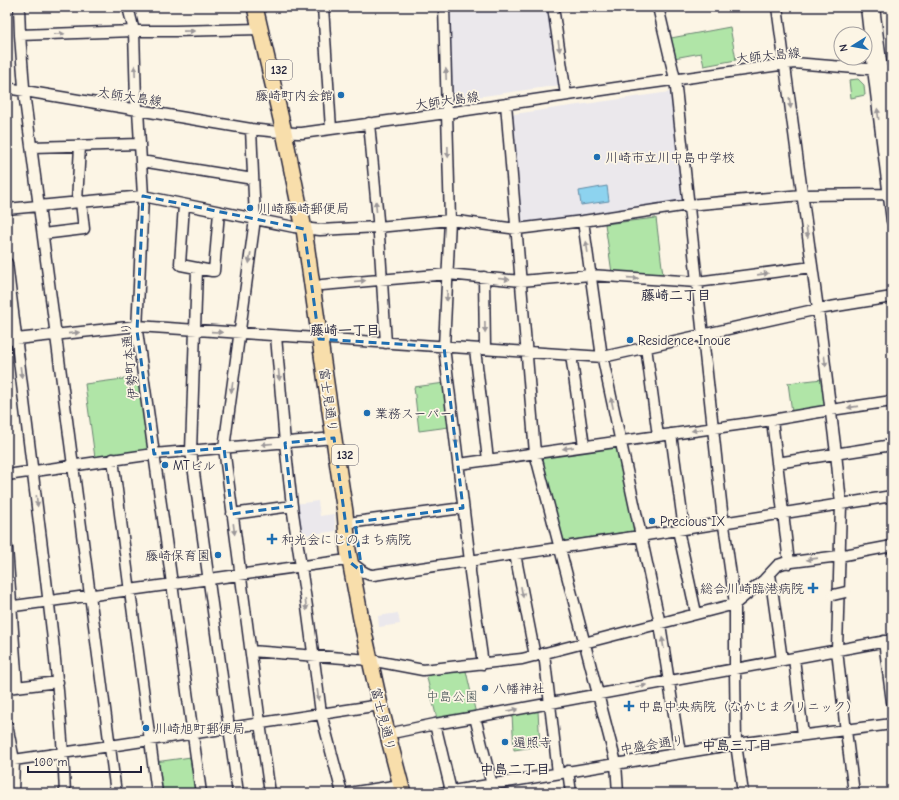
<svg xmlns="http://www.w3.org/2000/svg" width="899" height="800" font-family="'Comic Neue','Klee One',sans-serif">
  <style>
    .built { fill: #ebe8ec }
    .green { fill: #b0e5a7; stroke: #698471 }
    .water { fill: #8dd3ef; stroke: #628ca7 }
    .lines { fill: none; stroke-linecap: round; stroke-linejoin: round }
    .minor-casing { stroke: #22223b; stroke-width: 13 }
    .highway-casing { stroke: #22223b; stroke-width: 18 }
    .minor { stroke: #fcf5e5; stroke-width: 10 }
    .highway { stroke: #f8deab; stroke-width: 15 }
    .minor-bridge-casing { stroke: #22223b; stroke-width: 13; stroke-linecap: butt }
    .minor-bridge { stroke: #fcf5e5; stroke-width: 10 }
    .oneway { fill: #9a9698 }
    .marked { fill: none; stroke: #1f6fb2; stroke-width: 3; stroke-dasharray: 8 5; stroke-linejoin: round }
    .poi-dot { fill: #1f6fb2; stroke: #fcf5e5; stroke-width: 1.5 }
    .labels { text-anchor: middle; stroke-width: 3.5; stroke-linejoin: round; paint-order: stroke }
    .shield { fill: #fcf5e5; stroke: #63616e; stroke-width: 1 }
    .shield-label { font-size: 12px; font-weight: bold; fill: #22223b }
    .street-label { font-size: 13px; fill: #22223b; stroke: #fcf5e5 }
    .poi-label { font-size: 13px; fill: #22223b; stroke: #fcf5e5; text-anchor: start }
    .park-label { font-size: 13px; fill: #465356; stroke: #fcf5e5 }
    .neighbourhood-label { font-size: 14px; font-weight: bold; fill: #22223b; stroke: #fcf5e5 }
  </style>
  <rect width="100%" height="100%" fill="#fcf5e5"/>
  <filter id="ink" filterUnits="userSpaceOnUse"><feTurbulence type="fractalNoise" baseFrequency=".025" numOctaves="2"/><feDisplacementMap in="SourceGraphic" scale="8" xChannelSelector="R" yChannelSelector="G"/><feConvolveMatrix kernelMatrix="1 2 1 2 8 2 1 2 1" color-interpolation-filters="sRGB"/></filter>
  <g filter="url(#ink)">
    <path class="built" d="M447 7H549L561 85 449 101Z
      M670 92 671 93 683 197 681 200 523 223 522 222 513 117 514 114Z
      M318 501 320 516 334 514 336 531 300 536 295 504Z
      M398 613 400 624 379 627 378 616Z"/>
    <path class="green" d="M730 27 736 60 704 66 701 53 674 58 671 38Z
      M858 79 864 85 865 95 851 98 849 80Z
      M656 218 663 275 612 273 605 224Z
      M138 377 148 449 146 451 95 458 85 384Z
      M822 379 826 408 792 412 788 383Z
      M445 383 449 427 419 431 414 387Z
      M615 446 618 447 635 528 633 531 566 541 563 539 541 460 544 456Z
      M466 671 476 714 437 719 427 678 428 675Z
      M538 711 540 746 514 750 512 715Z
      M191 757 195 793H159L155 762Z"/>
    <path class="water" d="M607 186 609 201 581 205 579 191Z"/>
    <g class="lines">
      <defs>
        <path id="minor" d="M19 7 20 35 25 100 116 793
          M128 7 134 31 136 101 138 110 143 196 137 331 201 793
          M323 7 331 129
          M444 7 450 220 444 347 470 561V572L483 664
          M553 7 566 95
          M658 7 675 79 722 511 735 604V669L736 744 743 793
          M777 7 809 244 818 309 836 453 841 504 837 650 845 723 854 793
          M866 7 873 69 892 221
          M874 7 892 147
          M20 35 134 31H175L260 29
          M7 88 251 129C268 131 285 133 302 133L453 112 629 86 794 63 892 71
          M506 104 535 453 616 763 618 793
          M369 123 378 220 386 343
          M251 129 255 219 224 448 260 723 270 793
          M32 147 140 144
          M141 161 253 179
          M77 202 80 146
          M184 205 180 264 181 265 212 271H214L219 212
          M7 209 143 196 294 227 320 230 378 227 450 220 517 229 583 221 688 205 802 195 892 194
          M583 221 601 350 660 624 680 753
          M43 234 84 229 81 202
          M7 263C17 345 27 426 37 507 49 602 61 697 65 793
          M197 269 191 451 238 793
          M484 277 485 349
          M322 285 448 274 521 281 590 275 697 282 812 267
          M276 336 285 443 292 506 307 607 321 713 342 793
          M7 340 137 326 603 357 818 309 892 297
          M646 347 658 436
          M475 349 488 460
          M571 355 584 446
          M772 420 789 563
          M671 434 684 529
          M113 459 129 584 157 793
          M777 463 892 445
          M459 464 772 420 831 410 892 401
          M7 475 154 454 334 438
          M232 514 292 506
          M355 522 463 508
          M678 530 696 613
          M7 548 17 686
          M515 554 535 656
          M770 574 782 660
          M7 607 340 561C341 561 347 561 347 561 357 564 362 575 373 575L640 536 892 496
          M884 641 892 702
          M251 651 370 660 423 670 522 659 735 604 764 580 778 565 784 563 839 556 892 546
          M544 653 558 773
          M794 658 803 735
          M7 688 58 682
          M475 717 494 793
          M435 724 451 791
          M7 725 14 760 13 793
          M397 732 435 724 475 717 892 640
          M7 761 110 746 380 705
          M568 771 571 793
          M349 793 400 785
          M440 793 736 744 892 724"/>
        <path id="highway" d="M255 7 284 132 304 229 338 467 345 512 348 550 361 619 380 705 403 793"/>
      </defs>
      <use href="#minor" class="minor-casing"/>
      <use href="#highway" class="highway-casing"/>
      <use href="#minor" class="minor"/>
      <use href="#highway" class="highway"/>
      <defs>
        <path id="minor-bridge" d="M833 595 846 592"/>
      </defs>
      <use href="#minor-bridge" class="minor-bridge-casing"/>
      <use href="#minor-bridge" class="minor-bridge"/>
    </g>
    <defs><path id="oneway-solid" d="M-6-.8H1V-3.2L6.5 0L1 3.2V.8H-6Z"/></defs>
    <g class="oneway">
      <use href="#oneway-solid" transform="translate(189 31) rotate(-1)"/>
      <use href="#oneway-solid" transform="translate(59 34) rotate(-2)"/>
      <use href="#oneway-solid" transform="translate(559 46) rotate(82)"/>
      <use href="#oneway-solid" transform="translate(135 71) rotate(-92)"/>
      <use href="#oneway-solid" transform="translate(446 74) rotate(-92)"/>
      <use href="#oneway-solid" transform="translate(790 103) rotate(82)"/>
      <use href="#oneway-solid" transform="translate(878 114) rotate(-97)"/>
      <use href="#oneway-solid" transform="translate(448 152) rotate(88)"/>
      <use href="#oneway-solid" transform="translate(376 206) rotate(-95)"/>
      <use href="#oneway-solid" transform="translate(807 232) rotate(82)"/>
      <use href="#oneway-solid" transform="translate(587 247) rotate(-98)"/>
      <use href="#oneway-solid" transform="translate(250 258) rotate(98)"/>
      <use href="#oneway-solid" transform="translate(763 274) rotate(-8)"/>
      <use href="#oneway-solid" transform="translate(633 278) rotate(4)"/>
      <use href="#oneway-solid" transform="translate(504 279) rotate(5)"/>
      <use href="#oneway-solid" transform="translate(360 281) rotate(-5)"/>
      <use href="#oneway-solid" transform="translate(447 296) rotate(93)"/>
      <use href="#oneway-solid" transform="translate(485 327) rotate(89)"/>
      <use href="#oneway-solid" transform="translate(217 332) rotate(4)"/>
      <use href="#oneway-solid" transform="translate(74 333) rotate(-6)"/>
      <use href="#oneway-solid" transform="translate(825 361) rotate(83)"/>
      <use href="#oneway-solid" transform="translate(21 372) rotate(83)"/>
      <use href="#oneway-solid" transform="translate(279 375) rotate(85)"/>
      <use href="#oneway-solid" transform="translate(232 387) rotate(98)"/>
      <use href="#oneway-solid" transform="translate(612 403) rotate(-102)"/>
      <use href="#oneway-solid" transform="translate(853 407) rotate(172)"/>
      <use href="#oneway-solid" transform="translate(697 430) rotate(172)"/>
      <use href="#oneway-solid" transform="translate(456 439) rotate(83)"/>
      <use href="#oneway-solid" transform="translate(267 444) rotate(175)"/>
      <use href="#oneway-solid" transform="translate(568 448) rotate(172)"/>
      <use href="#oneway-solid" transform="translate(37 501) rotate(83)"/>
      <use href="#oneway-solid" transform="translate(234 529) rotate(83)"/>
      <use href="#oneway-solid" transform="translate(812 559) rotate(172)"/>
      <use href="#oneway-solid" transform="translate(522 592) rotate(79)"/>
      <use href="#oneway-solid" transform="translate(306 605) rotate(82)"/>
      <use href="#oneway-solid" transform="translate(663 643) rotate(-99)"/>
      <use href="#oneway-solid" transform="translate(641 686) rotate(-11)"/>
      <use href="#oneway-solid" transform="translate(318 695) rotate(82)"/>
      <use href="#oneway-solid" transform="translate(513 710) rotate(-11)"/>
    </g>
  </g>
  <path class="marked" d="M143 196 304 229 319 339 444 347 463 508 355 522 362 572 351 563 334 438 285 443 292 506 232 514 224 448 154 454 137 331Z"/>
  <g class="poi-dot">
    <circle cx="341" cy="95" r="4"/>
    <circle cx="597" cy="157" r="4"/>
    <circle cx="250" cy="208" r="4"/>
    <circle cx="630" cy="340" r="4"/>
    <circle cx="367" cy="413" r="4"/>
    <circle cx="165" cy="465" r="4"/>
    <circle cx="652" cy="521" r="4"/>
    <path d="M270 533h4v4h4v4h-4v4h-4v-4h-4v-4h4z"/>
    <circle cx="218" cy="555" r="4"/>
    <path d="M811 582h4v4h4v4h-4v4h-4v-4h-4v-4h4z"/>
    <circle cx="485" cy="688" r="4"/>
    <path d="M627 700h4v4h4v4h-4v4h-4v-4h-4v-4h4z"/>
    <circle cx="146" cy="728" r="4"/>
    <circle cx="505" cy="742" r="4"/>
  </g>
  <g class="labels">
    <g class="shield">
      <rect x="266" y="60" width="26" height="20" rx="3"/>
      <rect x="332" y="445" width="26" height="20" rx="3"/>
    </g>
    <g class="shield-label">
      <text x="279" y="74">132</text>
      <text x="345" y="459">132</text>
    </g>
    <g class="street-label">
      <text transform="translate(768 55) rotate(-6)" y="5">大師大島線</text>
      <text transform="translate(130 96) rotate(9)" y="5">大師大島線</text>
      <text transform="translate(447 100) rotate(-8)" y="5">大師大島線</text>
      <text transform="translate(129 361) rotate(-96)" y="5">伊勢町本通り</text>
      <text transform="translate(329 400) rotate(82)" y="5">富士見通り</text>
      <text transform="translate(384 719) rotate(76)" y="5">富士見通り</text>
      <text transform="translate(652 744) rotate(-9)" y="5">中盛会通り</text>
    </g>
    <g class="poi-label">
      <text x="333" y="100" text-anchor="end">藤崎町内会館</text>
      <text x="605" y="162">川崎市立川中島中学校</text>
      <text x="258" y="213">川崎藤崎郵便局</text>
      <text x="638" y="345">Residence Inoue</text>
      <text x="375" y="418">業務スーパー</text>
      <text x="173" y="470">MTビル</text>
      <text x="660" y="526">Precious IX</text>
      <text x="281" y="544">和光会にじのまち病院</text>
      <text x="210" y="560" text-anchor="end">藤崎保育園</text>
      <text x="804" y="593" text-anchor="end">総合川崎臨港病院</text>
      <text x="493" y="693">八幡神社</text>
      <text x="638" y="711">中島中央病院（なかじまクリニック）</text>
      <text x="154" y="733">川崎旭町郵便局</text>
      <text x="513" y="747">遍照寺</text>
    </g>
    <g class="park-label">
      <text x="452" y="701">中島公園</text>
    </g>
    <g class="neighbourhood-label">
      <text x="676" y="300">藤崎二丁目</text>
      <text x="345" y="335">藤崎一丁目</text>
      <text x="737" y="750">中島三丁目</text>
      <text x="515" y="774">中島二丁目</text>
    </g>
  </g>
  <rect width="899" height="800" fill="none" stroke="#fcf5e5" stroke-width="24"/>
  <rect x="12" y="12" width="875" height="776" fill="none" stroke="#22223b" stroke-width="1.5" filter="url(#ink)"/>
  <g transform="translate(853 46) rotate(259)"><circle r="19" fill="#fcf5e5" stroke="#a5a1a1"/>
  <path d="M0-3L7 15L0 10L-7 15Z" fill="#1f6fb2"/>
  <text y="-6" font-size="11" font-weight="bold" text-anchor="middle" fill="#22223b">N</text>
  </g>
  <path d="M28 766v6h113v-6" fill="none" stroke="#22223b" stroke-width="2"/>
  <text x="34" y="766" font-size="12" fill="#22223b" stroke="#fcf5e5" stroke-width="3" paint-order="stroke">100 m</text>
</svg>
